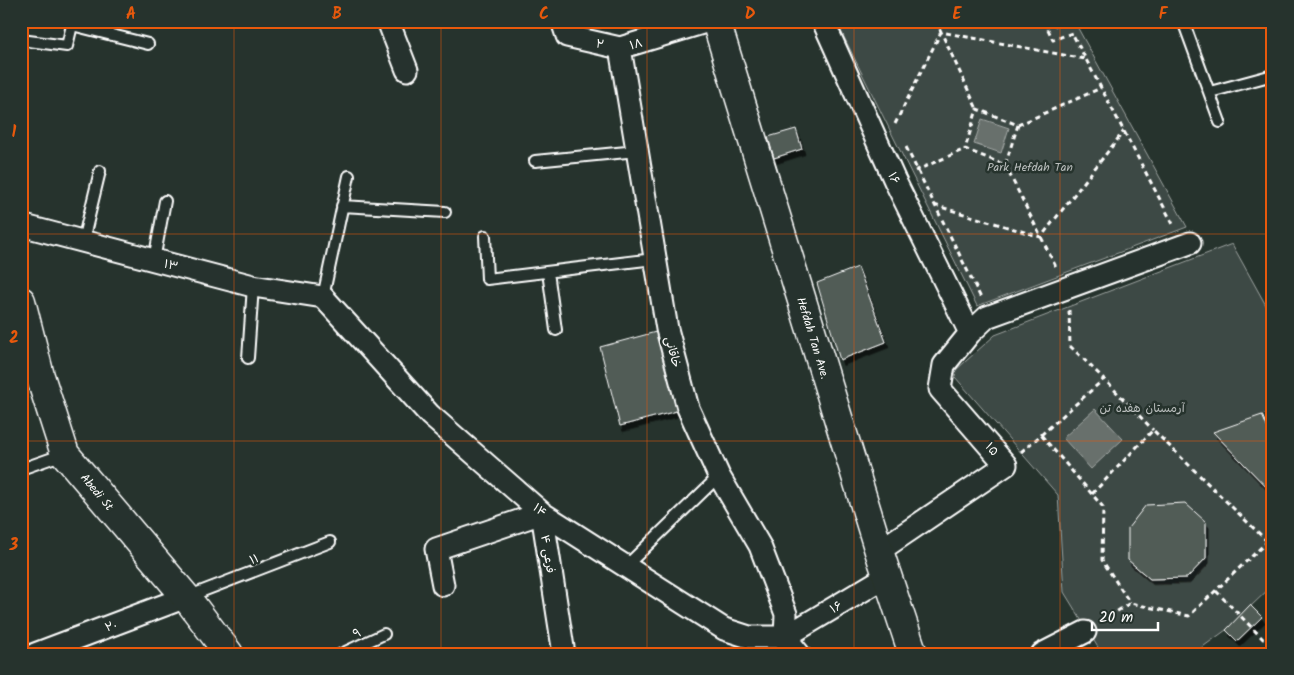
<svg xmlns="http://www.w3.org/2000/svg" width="1294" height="675" font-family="Kalam,'Playpen Sans Arabic',sans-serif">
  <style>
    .green { fill: #3e4944; stroke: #9ea4a2 }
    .water { fill: #67706c; stroke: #a4a9a7 }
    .building { fill: #515c57; stroke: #fff; filter: url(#shadow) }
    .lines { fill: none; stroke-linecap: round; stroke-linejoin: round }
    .lane-casing { stroke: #fff; stroke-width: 14 }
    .street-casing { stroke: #fff; stroke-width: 25 }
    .secondary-casing { stroke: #fff; stroke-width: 31 }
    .path { stroke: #fff; stroke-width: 3; stroke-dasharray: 5 4; stroke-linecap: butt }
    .lane { stroke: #26332d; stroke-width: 10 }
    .street { stroke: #26332d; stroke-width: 21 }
    .secondary { stroke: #26332d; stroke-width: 28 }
    .grid { fill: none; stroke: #e8590c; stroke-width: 1; stroke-opacity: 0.55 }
    .labels { text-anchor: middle; stroke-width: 5; stroke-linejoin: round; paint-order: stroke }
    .street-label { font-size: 12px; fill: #fff; stroke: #26332d }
    .park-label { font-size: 12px; fill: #bbbfbe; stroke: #26332d }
    .neatline { fill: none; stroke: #e8590c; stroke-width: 2 }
    .grid-label { font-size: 16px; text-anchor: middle; font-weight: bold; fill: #e8590c }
  </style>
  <defs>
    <filter id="shadow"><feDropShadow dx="3" dy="5.5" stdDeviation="0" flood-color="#0009"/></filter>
  </defs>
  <rect width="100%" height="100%" fill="#26332d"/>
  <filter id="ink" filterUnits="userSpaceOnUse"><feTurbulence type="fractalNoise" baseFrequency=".02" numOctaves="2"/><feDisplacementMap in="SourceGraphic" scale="10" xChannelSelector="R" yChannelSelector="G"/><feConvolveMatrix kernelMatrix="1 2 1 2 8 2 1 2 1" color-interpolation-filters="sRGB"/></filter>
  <g filter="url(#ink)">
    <path class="green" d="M836 21H1053L1055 27 1066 21H1074L1187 227 977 306Z
      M1232 244 1273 318V411L1262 415 1273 441V585L1226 630 1193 654H1102L1064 592 1058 495 955 377 956 370 995 335Z"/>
    <path class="water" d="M982 119 1009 128 1001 153 974 144Z
      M1095 409 1123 439 1091 469 1063 438Z"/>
    <path class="building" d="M796 129 802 149 774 158 768 137Z
      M858 267 886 342 840 360 817 283Z
      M667 329 688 408 620 426 600 347Z
      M1262 415 1273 441V494L1213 432Z
      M1185 503 1206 522V558L1187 578 1150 579 1128 560V528L1146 505Z
      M1250 605 1262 617 1237 641 1226 630Z"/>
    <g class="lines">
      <defs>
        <path id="lane" d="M1183 21 1220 122
          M72 25 148 44
          M21 40 67 46 73 21
          M1210 92 1273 75
          M535 161 637 151
          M342 206 445 212
          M485 236 487 279 654 259
          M83 241 100 171
          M154 260 165 201
          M548 272 556 330
          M323 297 349 176
          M248 358 253 286
          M21 381 39 376
          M21 469 64 454
          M626 566 719 476
          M187 597 330 542
          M341 654 384 634"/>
        <path id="street" d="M388 21 407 70
          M562 21 567 36 620 48 709 21
          M823 21 895 181 970 333
          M620 48 667 329 688 408 719 476 760 546 786 614 785 637
          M21 225 253 286 323 297 430 415 542 513 724 629 749 637H785L799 654
          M879 551 1006 465 940 389 944 365 970 333 987 317 1190 243
          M443 585 436 549 542 513 564 654
          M785 637 887 576
          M35 654 186 597
          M1042 654 1085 632"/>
        <path id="secondary" d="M716 21 879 551 913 654
          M21 301 40 376 65 454 186 597 229 654"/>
      </defs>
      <use href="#lane" class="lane-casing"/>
      <use href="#street" class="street-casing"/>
      <use href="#secondary" class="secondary-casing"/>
      <path class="path" d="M936 21 977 109
        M1044 21 1053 40 1072 33 1174 226
        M895 124 941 32 1085 59
        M1018 125 1005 165 965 149 977 109 1018 125 1101 88
        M906 147 981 298
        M1005 165 1057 269
        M915 171 965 149
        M934 205 1041 237 1124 131
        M1069 310 1070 346 1104 379
        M1041 435 1104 379 1153 430
        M1021 452 1041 435 1103 507 1102 560 1130 603
        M1092 494 1153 430 1273 547
        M1216 591 1263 639 1273 641
        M1102 621 1130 603 1189 616 1273 536"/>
      <use href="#lane" class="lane"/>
      <use href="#street" class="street"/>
      <use href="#secondary" class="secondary"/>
    </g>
  </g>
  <path class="grid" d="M234 21V654M441 21V654M647 21V654M854 21V654M1060 21V654M21 234H1273M21 441H1273"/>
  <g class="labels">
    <g class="street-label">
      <text transform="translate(600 44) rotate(12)" y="4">۲</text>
      <text transform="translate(636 44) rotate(-14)" y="4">۱۸</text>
      <text transform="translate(894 178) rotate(65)" y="4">۱۶</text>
      <text transform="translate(171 265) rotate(14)" y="4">۱۳</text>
      <text transform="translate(813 338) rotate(73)" y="4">Hefdah Tan Ave.</text>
      <text transform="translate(673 352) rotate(75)" y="4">خاقانی</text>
      <text transform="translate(992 449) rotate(49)" y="4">۱۵</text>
      <text transform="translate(97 492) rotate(50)" y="4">Abedi St</text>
      <text transform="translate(540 510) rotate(38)" y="4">۱۴</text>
      <text transform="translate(548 554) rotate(81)" y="4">فرعی ۴</text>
      <text transform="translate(254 559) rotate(-22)" y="4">۱۱</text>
      <text transform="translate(836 607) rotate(-31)" y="4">۱۶</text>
      <text transform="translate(111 626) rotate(-20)" y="4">۲۰</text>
      <text transform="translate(357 633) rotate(-25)" y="4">۹</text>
    </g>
    <g class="park-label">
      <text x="1030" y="171">Park Hefdah Tan</text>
      <text x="1142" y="412">آرمستان هفده تن</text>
    </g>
  </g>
  <rect width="1294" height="675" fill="none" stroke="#26332d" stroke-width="55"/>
  <path d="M1092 622v8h66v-8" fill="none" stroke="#ffffff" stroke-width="2.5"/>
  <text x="1099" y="622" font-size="15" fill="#ffffff" stroke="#26332d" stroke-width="4" paint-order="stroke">20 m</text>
  <rect x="28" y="28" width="1238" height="620" class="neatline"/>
  <g class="grid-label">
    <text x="131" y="19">A</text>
    <text x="337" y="19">B</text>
    <text x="544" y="19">C</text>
    <text x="750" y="19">D</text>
    <text x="957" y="19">E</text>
    <text x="1163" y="19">F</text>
    <text x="14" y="137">1</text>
    <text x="14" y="343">2</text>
    <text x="14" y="550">3</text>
  </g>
</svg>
